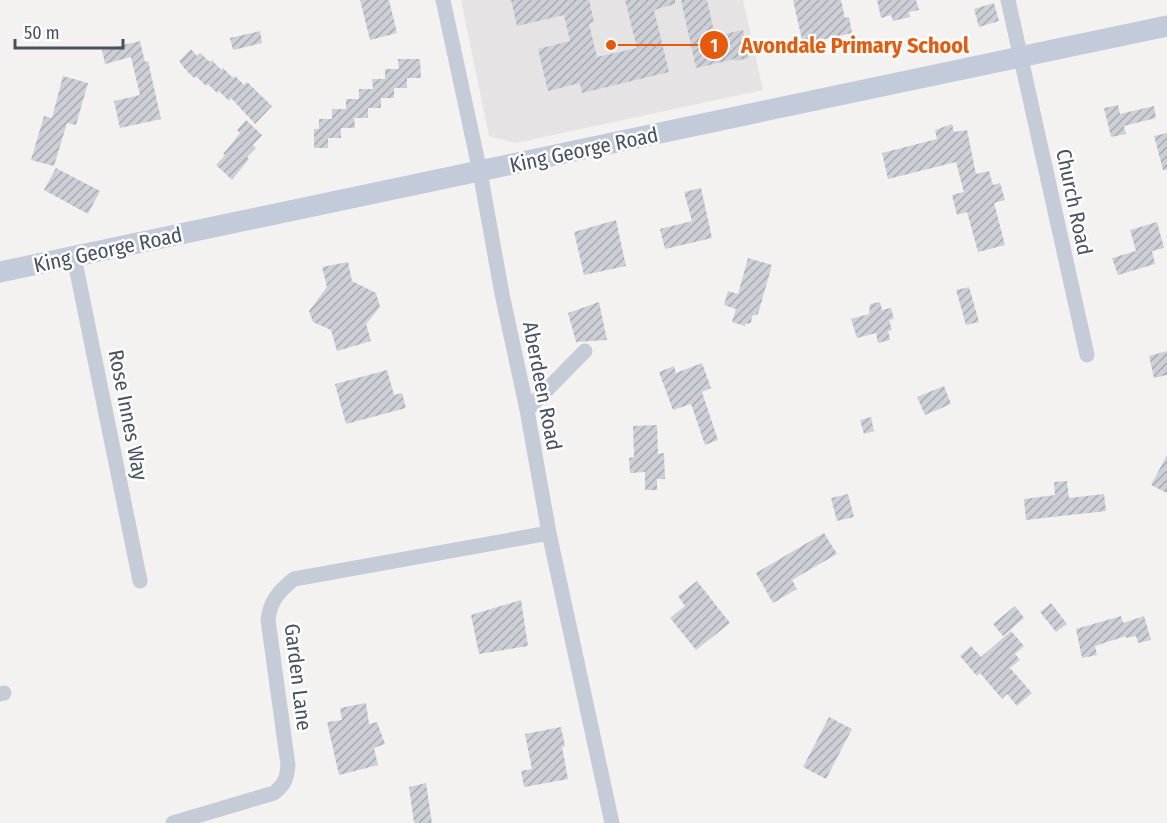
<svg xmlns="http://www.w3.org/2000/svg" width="1167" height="823" font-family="'Fira Sans Condensed',sans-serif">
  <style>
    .education { fill: #e5e3e3 }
    .building { fill: url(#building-hatch) }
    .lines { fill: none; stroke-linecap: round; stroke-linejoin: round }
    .minor { stroke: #c5cbd7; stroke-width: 15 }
    .secondary { stroke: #c3cbdb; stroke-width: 21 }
    .labels { text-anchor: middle; stroke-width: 5; stroke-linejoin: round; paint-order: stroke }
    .street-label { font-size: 21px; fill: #485160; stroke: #fff }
    .leader { fill: none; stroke: #e8590c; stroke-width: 2 }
    .callout-dot { fill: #e8590c; stroke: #fff; stroke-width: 2 }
    .mark-label { font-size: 18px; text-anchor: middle; font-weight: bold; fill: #fff }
    .callout-label { font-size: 22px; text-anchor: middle; font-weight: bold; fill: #e8590c; stroke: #fff; stroke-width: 5; stroke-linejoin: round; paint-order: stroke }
  </style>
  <defs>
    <pattern id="building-hatch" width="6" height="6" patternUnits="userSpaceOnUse" patternTransform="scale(1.5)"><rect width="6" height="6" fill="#cdcfd7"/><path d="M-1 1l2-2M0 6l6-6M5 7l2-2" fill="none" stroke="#a8aab2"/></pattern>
  </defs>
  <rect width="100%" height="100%" fill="#f4f2f1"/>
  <path class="education" d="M461 0H743L763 90 516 143 489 136Z"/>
  <path class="building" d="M360 0H389L397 33 370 40Z
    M511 0H589L594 22 589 24 597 57 637 48 625 0H675V4L654 10 669 72 582 93 580 83 548 91 538 49 570 41 564 15 517 26Z
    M681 0H707L715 36 743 30 749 58 735 61V59L696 68Z
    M793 0H841L845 18 849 17 852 33 803 44Z
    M877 0H916L919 10 909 12 910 17 893 21 891 15 881 18Z
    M994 3 999 21 979 27 974 9Z
    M260 31 262 43 233 50 230 38Z
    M140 41 145 62 148 61 161 119 120 128 114 101 140 95 131 57 105 64 102 50Z
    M191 49 197 56 200 53 210 62 212 60 221 70 223 68 233 78 235 76 244 85 247 82 272 106 255 124 231 98 229 101 219 91 217 93 208 84 206 86 196 76 194 78 185 69 179 61Z
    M398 59H420L421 78H407V88H394V98H381V108H368V118H354L355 128H341V138H328V148H314V129H319V119H332V109H346V99H359V89H373L372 79H385V69H399Z
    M63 76 88 83 76 125 67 123 54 166 31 160 44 116 52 118Z
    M1118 105 1120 114 1154 106 1156 118 1124 126 1126 134 1111 137 1104 108Z
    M246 120 262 135 253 145 256 148 247 157 249 159 232 180 216 165 225 155 223 154 240 133 237 130Z
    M952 124 954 132 967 130 976 174 989 171 993 185 1000 183 1005 200 994 203 1005 245 978 252 967 212 957 215 952 195 964 192 956 162 888 179 882 153 937 139 935 130Z
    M1167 133V170H1163L1154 136Z
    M56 168 100 191 88 214 44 190Z
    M701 188 712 238 665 249 660 229 692 221 684 192Z
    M616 220 626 266 584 275 574 232Z
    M1157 222 1164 248 1152 251 1155 264 1118 275 1112 258 1136 251 1130 230Z
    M748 258 772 265 758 314 752 316 751 323 745 324V326L732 322 736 309 724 305 728 291 738 294Z
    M348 262 352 281 376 293 380 307 366 324 371 341 337 351 331 330 313 322 309 311 327 287 322 267Z
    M969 287 979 322 966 325 956 290Z
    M599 302 607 340 576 342 568 313Z
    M880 302 882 310 891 308 894 319 889 320 892 330 888 331 890 340 878 343 876 333 857 338 851 319 869 314 870 304Z
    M1167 351V375L1154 378 1149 356Z
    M702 363 711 388 702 392 718 440 705 445 691 404 673 410 659 372 674 366 676 373Z
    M387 370 394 395 402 393 406 408 346 424 335 384Z
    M944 386 951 404 925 415 917 397Z
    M871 417 874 431 864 434 860 420Z
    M657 425 658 454 664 453 665 479H657V490H645V472L630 473 629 458 634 457 633 426Z
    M1167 455V493L1151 485Z
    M1067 481 1069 498 1104 494 1106 511 1026 520 1024 499 1055 495 1054 482Z
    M848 494 854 517 837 521 831 498Z
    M824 533 837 554 792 580 797 589 773 603 756 573Z
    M697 581 730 623 696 650 670 618 685 606 678 596Z
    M521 600 528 646 479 654 471 615Z
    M1051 603 1067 624 1056 632 1040 612Z
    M1015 606 1024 618 1003 636 993 624Z
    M1121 616 1123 623 1144 616 1151 640 1138 643 1136 636 1126 638V636L1095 646 1097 655 1082 658 1076 629Z
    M1011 631 1024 646 1015 654 1020 660 1010 668 1032 693 1017 706 1007 694 1002 699 980 673 977 676 960 656 971 646 981 657Z
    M366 703 369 724 377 722 385 744 374 748 378 765 339 775 327 722 342 720 340 708Z
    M829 717 852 729 826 779 803 767Z
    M561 727 565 746 562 747 568 779 524 787 521 771 532 769 525 734Z
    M426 783 432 823H414L409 787Z"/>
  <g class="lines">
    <path class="minor" d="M443 0 480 172 502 294 527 410 549 533 612 823
      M1008 0 1087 355
      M74 257 140 581
      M527 410 585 351
      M0 694 4 693
      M173 823 274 793C285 784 287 778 288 765L268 620C270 601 279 591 294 579L549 533"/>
    <path class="secondary" d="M0 272 1167 26"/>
  </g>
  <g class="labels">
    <g class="street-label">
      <text transform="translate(584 150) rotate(-12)" y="7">King George Road</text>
      <text transform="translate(1074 202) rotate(78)" y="7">Church Road</text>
      <text transform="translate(108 250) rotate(-12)" y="7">King George Road</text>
      <text transform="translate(542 386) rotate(79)" y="7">Aberdeen Road</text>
      <text transform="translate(128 415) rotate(79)" y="7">Rose Innes Way</text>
      <text transform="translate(298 677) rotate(83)" y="7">Garden Lane</text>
    </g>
  </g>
  <path class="leader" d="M611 45L714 45"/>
  <g class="callout-dot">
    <circle cx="611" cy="45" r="6"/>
    <circle cx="714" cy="45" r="15"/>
  </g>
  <g class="mark-label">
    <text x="714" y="52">1</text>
  </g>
  <g class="callout-label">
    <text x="855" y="53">Avondale Primary School</text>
  </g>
  <path d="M15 39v9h108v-9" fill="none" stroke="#485160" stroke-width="3"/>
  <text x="24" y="39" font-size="18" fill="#485160" stroke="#ffffff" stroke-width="4.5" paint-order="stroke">50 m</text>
</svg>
